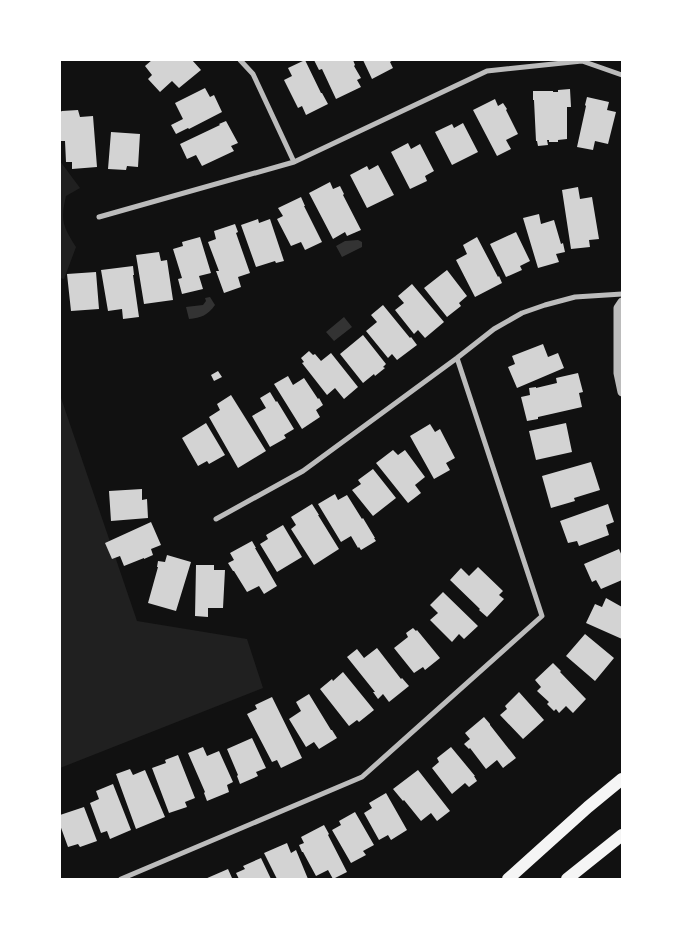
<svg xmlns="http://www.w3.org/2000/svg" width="682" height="939" font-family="'Exo 2',sans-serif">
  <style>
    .green { fill: #202020 }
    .water { fill: #333 }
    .building { fill: #d3d3d3 }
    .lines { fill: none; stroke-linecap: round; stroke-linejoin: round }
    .minor { stroke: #bcbcbc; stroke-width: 5 }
    .tertiary { stroke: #bcbcbc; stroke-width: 9 }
    .primary { stroke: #f5f5f5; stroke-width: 12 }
  </style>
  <rect width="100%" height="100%" fill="#111"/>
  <path class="green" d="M60 161 80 188 66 196C60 221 63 226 76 247L64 279 60 278Z
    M60 395 137 621 247 639 263 688 60 768Z"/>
  <path class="water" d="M358 240 362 242V247L342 257 336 246 345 241Z
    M210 297 215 305C208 315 201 318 189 319L186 307 203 305 206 301 205 298Z
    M344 317 352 327 334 341 326 332Z"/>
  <path class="building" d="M152 60H192L201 70 179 88 172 81 160 92 148 79 152 75 145 66Z
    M305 60 321 93H322L328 104 306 115 302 106 298 108 284 80 292 76 288 68Z
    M314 60H353L355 65 354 66 361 78 357 80 361 87 336 99 322 69 319 70Z
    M363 60H393L390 62 393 68 372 79Z
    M205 88 210 97 214 95 222 112 189 129 188 128 176 134 171 125 183 119 175 103Z
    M570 89 571 107H567V139L558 140V142H549V140H547L548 145 538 146 537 141H536L534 100H533V91H553V92H558V90Z
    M587 97 609 102 607 110 616 112 608 144 595 141 593 150 577 147 586 106 585 105Z
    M495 99 498 106 503 103 507 109 506 110 518 134 506 140 511 149 497 156 473 110Z
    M78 110 80 117 93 116 97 167 72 169V162H66L65 141H60V112L62 111Z
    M226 121 238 143 231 146 234 151 202 166 196 155 187 159 180 144 220 125 219 124Z
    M463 123 478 152 452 165 435 132 452 124 454 128Z
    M111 132 140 134 138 167 127 166 126 170 108 169Z
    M408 143 411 149 420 144 434 171 425 176 427 181 410 189 391 152Z
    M378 165 394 195 367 208 350 175 367 166 369 170Z
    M330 182 333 189 340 186 344 194 343 195 361 230 347 236 345 232 333 239 309 193Z
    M578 187 580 199 592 197 599 239 589 240 590 247 571 249 562 190Z
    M301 197 305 206H304L322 242 305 250 301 242 291 246 277 219 283 216 278 208Z
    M539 214 541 224 554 220 561 244 563 243 565 252 556 254 559 262 538 268 523 218Z
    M258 219 259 223 270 219 284 261 276 263 275 261 256 267 241 225Z
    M235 224 238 232 236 233 250 273 238 277 241 287 224 293 216 271H219L208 242 216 239 214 231Z
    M516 232 530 261 520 266 522 270 506 277 490 244Z
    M200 237 211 273 199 276 203 289 182 294 178 279 182 278 173 249 183 246 182 242Z
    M477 237 498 277 499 276 502 283 475 297 456 260 467 254 463 245Z
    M159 252 161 261 167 260 173 300 144 304 136 255Z
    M133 266 134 275H133L139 317 123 319 122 309 108 311 101 270Z
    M447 270 467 296 459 303 461 306 447 317 424 288Z
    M96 272 99 309 71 311 67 274Z
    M412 284 444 322 425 338 418 330 414 334 395 310 404 303 398 296Z
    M383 305 410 338 411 337 417 345 397 360 392 354 388 358 366 331 377 322 371 315Z
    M363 335 386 364 383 367 385 368 375 376 374 374 363 383 340 354Z
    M543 344 548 357 558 353 564 368 517 388 508 367 515 364 512 356Z
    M309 351 313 355 315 354 321 361 331 353 358 387 344 399 335 388 327 395 302 363 304 362 301 358Z
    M218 371 222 377 214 381 211 375Z
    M578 373 583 392 579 393 582 407 538 417V419L527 421 521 397 530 395 529 388 536 387V388L557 383 556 378Z
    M288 376 293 385 304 378 318 399 319 398 323 405 316 410 320 417 302 429 274 384Z
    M270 392 276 402 277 401 294 429 284 435 286 438 270 447 252 416 266 408 260 398Z
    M231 395 266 451 238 468 209 417 220 410 217 404Z
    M206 423 225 455 209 464 207 461 198 466 182 438Z
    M566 423 572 452 536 460 529 431Z
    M430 424 435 432 440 429 455 458 446 463 450 470 434 479 410 436Z
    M393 450 398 455 405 450 425 477 415 485 421 493 408 503 376 463Z
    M591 462 600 490 574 498 575 501 551 508 542 476Z
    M373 469 396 498 373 516 352 490 361 484 358 480Z
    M142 489V500L147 499 148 518 111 521 109 491Z
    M335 494 338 500 347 495 362 519 363 518 375 538H374L376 541 361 550 359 547 358 548 351 536 341 542 318 504Z
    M312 504 319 515H318L339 549 314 565 291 529 296 525 291 517Z
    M608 504 614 522 606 525 609 535 579 546 577 541 568 543 560 521Z
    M151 522 161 545 151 549 153 555 144 559V558L124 566 120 556 112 559 105 543Z
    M283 525 302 557 277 572 260 544 268 539 266 535Z
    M252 541 256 548H255L277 586 264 594 259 586 247 592 234 571H233L228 563 234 560 230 553Z
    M619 549 622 556V580L601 589 596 580 592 582 584 564Z
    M167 555 191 562 176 611 148 603 158 567H157L158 561 165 562Z
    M196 565H214V570H225L223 608H208V617L195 616Z
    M478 567 503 591 499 595 504 599 487 617 479 610 480 609 450 580 461 568 469 576Z
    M443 592 478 626 464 639 459 634 452 642 430 620 438 613 430 605Z
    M606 598 622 607V639L586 623 595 604 602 607Z
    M413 628 416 631 417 630 440 658 425 670 423 667 414 673 394 648 408 637 406 633Z
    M585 634 614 658 595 681 566 656Z
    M377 648 401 679 402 678 409 686 389 702 383 694 378 699 373 692H375L347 657 357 649 364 658Z
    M553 663 561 671 560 672 586 699 573 713 566 706 559 713 556 709 554 711 547 704 549 702 537 691 541 687 535 680Z
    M343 672 374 710 359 722 357 720 349 726 320 689 332 679 333 681Z
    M519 692 544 720 523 739 500 715 507 709 505 706Z
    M309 694 331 730H332L337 738 319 749 314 742 306 747 289 719 301 711 296 702Z
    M272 697 302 758 281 768 277 760 272 762 247 714 257 709 255 705Z
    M484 717 490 724V725L516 758 503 768 497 760 486 769 470 748 469 749 464 744 470 739 465 733Z
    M252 738 266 768 256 772 258 776 240 784 237 776 238 775 227 749Z
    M203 747 207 756 219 751 233 782 227 785 229 792 207 801 204 793 205 792 188 753Z
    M451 747 475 776H474L477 781 469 787 465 783 452 794 432 768 439 762 437 758Z
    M178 755 195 798 185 802 187 807 169 813 152 768 166 763 165 760Z
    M130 769 133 775 145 770 165 817 136 829 116 774Z
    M418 770 450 811 437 821 431 813 421 821 404 800 403 801 393 789Z
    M113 784 131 830 110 839 107 831 101 833 90 803 99 799 96 791Z
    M386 793 407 830 391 840 388 835 379 840 364 813 372 808 369 803Z
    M84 807 97 841 80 847 78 844 68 847 60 825V815Z
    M355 812 374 845 363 851 366 855 351 863 332 830 341 825 339 821Z
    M324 825 329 834 328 835 347 872 333 879 328 870 316 876 303 852H302L299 845 304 843 301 837Z
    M287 843 291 853 296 850 308 879H277L264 853Z
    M261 858 271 879H239L236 873 245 869 243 866Z
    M228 869 232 878 231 879H205Z"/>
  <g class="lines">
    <path class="minor" d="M240 60 253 74 294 162
      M99 217 294 162 487 71 582 61 622 75
      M216 519 303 471 457 358 494 329 522 313 545 305 575 297 622 294
      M121 879 362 777 542 616 457 358"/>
    <path class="tertiary" d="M622 302 618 308V373L622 392"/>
    <path class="primary" d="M508 879 588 807 622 779
      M567 879 622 835"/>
  </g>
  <rect width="682" height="939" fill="none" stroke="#ffffff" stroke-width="122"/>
</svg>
